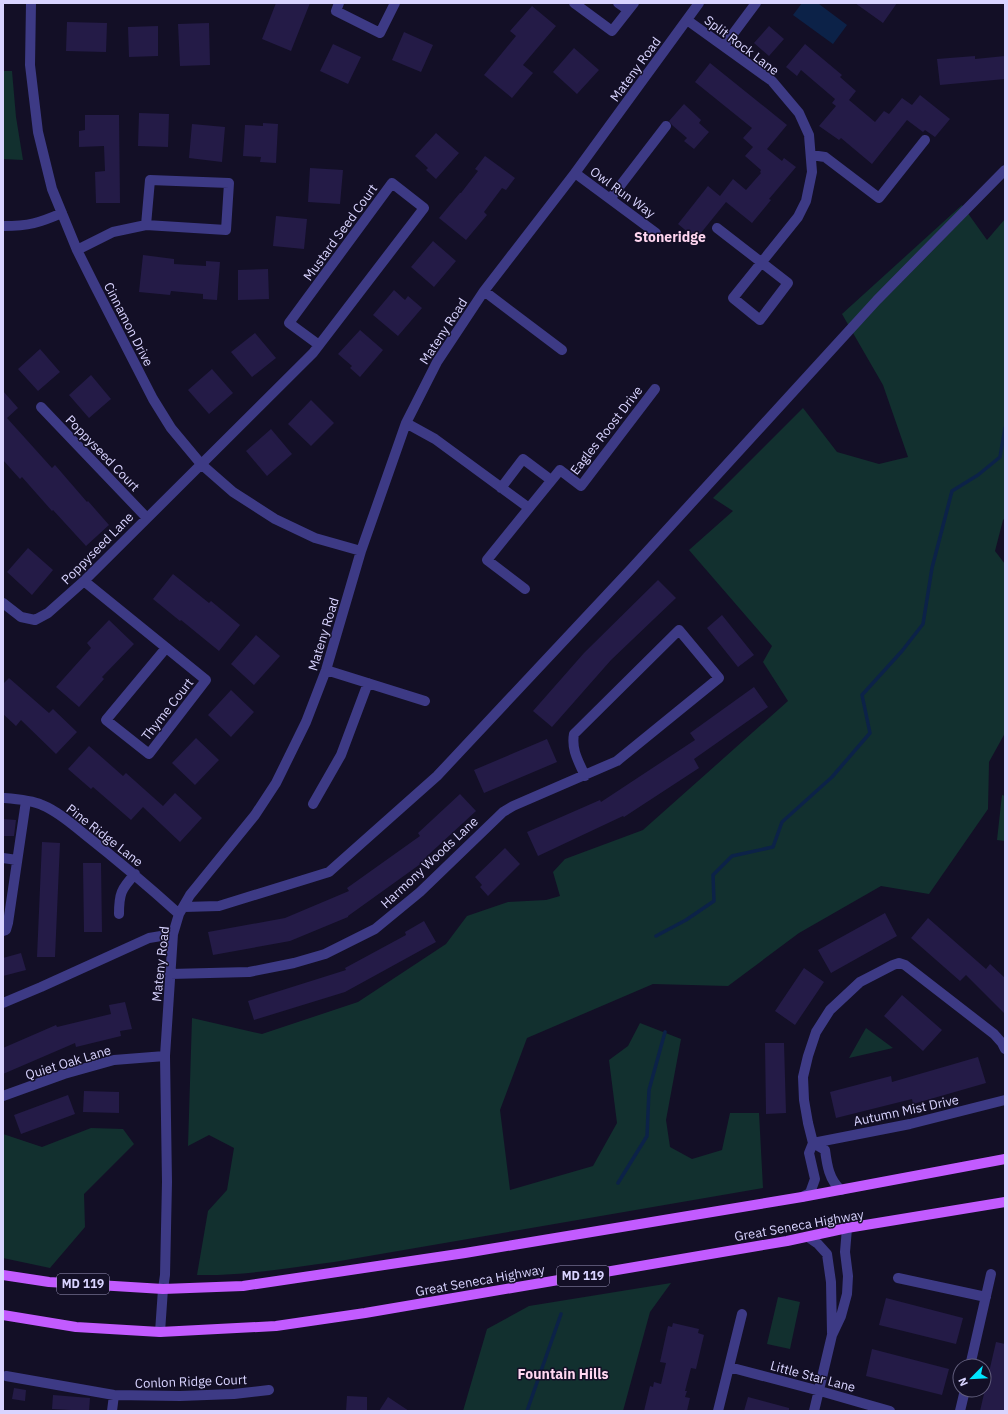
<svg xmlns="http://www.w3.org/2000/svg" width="1008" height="1414" font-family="'IBM Plex Sans',sans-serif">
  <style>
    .green { fill: #12302f }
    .water { fill: #0c2248 }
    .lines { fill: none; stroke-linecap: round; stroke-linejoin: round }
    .stream { stroke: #0c2248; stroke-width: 3.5 }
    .building { fill: #241b47 }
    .minor { stroke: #3d3a85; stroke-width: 10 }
    .major { stroke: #c25bff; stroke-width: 10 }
    .labels { text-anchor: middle; stroke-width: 3; stroke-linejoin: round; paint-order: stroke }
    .shield { fill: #130f26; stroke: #9e99be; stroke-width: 1 }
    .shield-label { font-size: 12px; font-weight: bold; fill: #d9d4ff }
    .street-label { font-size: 13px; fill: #d9d4ff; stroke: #130f26 }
    .neighbourhood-label { font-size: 14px; font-weight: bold; fill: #ffd6f0; stroke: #130f26 }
  </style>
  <rect width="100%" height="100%" fill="#130f26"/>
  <path class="green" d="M3 71H12L16 117 23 160 3 159Z
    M962 205 987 240 1005 219V518L1003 520 995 551 1005 564V733L989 762 988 809 929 894 881 886 799 933 728 986 653 984 527 1038 500 1110 510 1190 593 1166 617 1123 609 1060 628 1046 640 1023 681 1039 666 1120 670 1147 692 1159 722 1150 730 1113H759L763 1188 334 1262C288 1268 243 1276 197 1275L208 1211 227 1190 234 1148 209 1135 188 1146 192 1018 262 1034 358 1002 446 944 467 916 508 902 546 900 560 896 553 872 565 859 643 830 788 701 763 662 772 646 689 550 733 511 713 498 803 408 837 452 879 464 908 457 883 385 842 314Z
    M1002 795 1005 796V841L997 840Z
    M866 1028 893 1048 849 1058Z
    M91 1128 123 1129 134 1144 84 1194 85 1227 50 1268 3 1258V1134L42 1147Z
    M671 1283 650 1312 623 1411H463L487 1329 529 1306Z
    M778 1297 800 1302 790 1349 767 1344Z"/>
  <path class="water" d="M802 3H819V4L847 25 833 44 793 15Z"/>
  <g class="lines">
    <path class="stream" d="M656 936 686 920 714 901 713 875 732 856 773 847 782 822 832 777 870 733 862 695 902 651 923 624 932 568 952 491 978 475 1000 457 1005 428
      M618 1183 647 1136 649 1090 665 1032
      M527 1411 561 1314"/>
  </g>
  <path class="building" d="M276 3H310L291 51 262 39Z
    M855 3H897L883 23Z
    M532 6 556 26 523 65 533 73 512 98 484 75 516 36 510 31Z
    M67 22 107 23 106 52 66 51Z
    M209 23 210 65 180 66 178 24Z
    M158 26V56L129 57 128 27Z
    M769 26 784 39 769 56 754 43Z
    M404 32 433 45 421 72 392 60Z
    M333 44 361 57 348 84 320 71Z
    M805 44 842 75 840 77 856 91 849 100 875 122 884 111 889 114 902 98 912 105 920 95 950 119 935 137 925 130 923 132 907 120 872 164 841 138 839 140 819 126 836 106 832 103 835 99 801 70 797 76 786 67Z
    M574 48 599 70 577 94 553 72Z
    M975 56V59L1005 56V79L940 85 937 59Z
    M710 63 787 125 767 149 782 161 784 158 796 167 769 199 771 200 752 223 726 202 696 239 678 224 708 186 720 196 733 179 746 190 761 173 760 172 761 170 745 156 753 147 743 138 752 128 695 82Z
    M684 104 701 120 699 123 709 132 694 149 684 141 687 138 672 125 669 121Z
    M139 113 169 114 168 147 138 146Z
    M85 115H119L120 203H96L95 172 105 171 104 146 79 147V131L85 130Z
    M263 123 278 124 276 163 260 162 261 157 243 156 245 125 263 126Z
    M192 124 225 127 222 162 189 158Z
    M436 133 459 153 436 179 426 170 428 168 415 156Z
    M485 156 515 178 506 190 502 188 484 212 487 215 466 240 439 218 460 193H461L478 171 475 169Z
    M310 168 343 170 340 204 308 202Z
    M276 216 307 219 304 249 273 246Z
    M433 241 456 261 434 287 411 267Z
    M143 255 174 259V264L206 266V261L220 262 217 300 203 299V294L171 291 170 295 139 292Z
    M268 269 269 299 238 300V270Z
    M394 290 405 300 408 296 422 308 398 336 373 315Z
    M360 330 383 350 360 377 350 368 352 366 338 354Z
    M255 333 276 358 252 377 231 352Z
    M40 349 60 372 38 391 18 369Z
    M212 369 233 393 209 414 188 390Z
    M91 375 111 399 89 418 69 395Z
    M3 391 18 408 7 418 52 468 55 465 87 502 88 501 109 525 86 546 53 510 52 511 22 477 20 479 3 460Z
    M311 400 334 423 311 446 288 424Z
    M271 429 292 454 267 476 246 451Z
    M28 548 53 570 32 595 7 572Z
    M173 574 209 603 211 601 240 625 219 651 181 620 180 621 153 599Z
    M658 580 676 598 611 660 552 727 533 711 584 653Z
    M722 615 754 655 738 667 707 628Z
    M109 620 134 644 102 677 104 679 79 707 56 687 91 648 87 643Z
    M256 635 280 656 254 685 231 664Z
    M9 678 49 713 53 709 77 732 56 754 21 720 16 726 3 714V684Z
    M754 687 768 707 694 759 699 768 624 817 623 816 538 856 527 832 600 800 601 802 695 740 690 733Z
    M231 690 254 712 231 737 208 715Z
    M196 738 219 760 195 785 172 763Z
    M547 739 557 762 484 793 474 770Z
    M89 746 123 776 126 773 163 806 175 793 202 818 180 842 143 807 131 820 93 787 91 789 68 769Z
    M460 794 476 811 425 858 426 860 348 916V917L290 941 213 955 208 932 285 918 349 891 347 888 420 836 418 833Z
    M3 819 16 820 14 836H3Z
    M42 842 60 843 55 957H37Z
    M505 848 520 864 488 896 480 887 482 885 475 877Z
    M83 863H101L102 932H84Z
    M885 913 897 936 831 973 818 950Z
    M928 918 986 969 990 964 1005 978V1014L966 975 960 981 911 938Z
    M424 921 436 942 345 992 254 1020 248 1001 346 970 345 968 406 935 405 932Z
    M21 953 26 970 3 976V958Z
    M804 968 824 982 795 1025 775 1011Z
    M902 995 942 1030 923 1051 884 1016Z
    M125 1002 132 1029 120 1031 121 1036 76 1047 75 1043 3 1074V1048L56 1025 57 1027 111 1014 109 1005Z
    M765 1043H784L786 1113 766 1114Z
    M978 1057 986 1083 913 1104 912 1099 836 1118 830 1092 891 1076 892 1082Z
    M84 1091 119 1092V1113L83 1112Z
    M68 1095 75 1114 21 1134 14 1115Z
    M886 1298 963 1318 956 1344 879 1325Z
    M673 1323 699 1329 698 1333 704 1335 696 1369 691 1368 685 1391H687L685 1397 690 1398 687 1411H644L650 1386 653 1387 654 1382 661 1384 666 1363 660 1362 668 1326 672 1327Z
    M996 1342 1005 1344V1411H980Z
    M872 1349 949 1369 942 1395 866 1376Z
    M14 1388 26 1390 25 1401 12 1399Z
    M53 1395 90 1398 89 1411 52 1409Z
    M347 1396 367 1397V1411H346Z
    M388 1397 409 1411H379Z
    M748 1397 789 1408V1411H744Z"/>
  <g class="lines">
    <path class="minor" d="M31 3 30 65 38 132 52 189 77 250 94 284 153 399 171 428 201 464 233 492 275 519 315 538 361 551
      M339 3 336 11 380 33 395 3
      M574 3 612 31 634 3
      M618 3 628 10
      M687 20 772 81 799 113 809 135 812 172 806 201 798 217 733 298 760 320 788 283 717 228
      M724 46 756 3
      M811 155 825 157 879 198 925 140
      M575 173 656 233
      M610 199 666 126
      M3 226C29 226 39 223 62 213
      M77 250 113 232 146 225 226 230 229 183 150 180 146 225
      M484 291 562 350
      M41 407 146 517
      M406 423 435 439 529 508 487 560 525 589
      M501 488 523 459 551 480
      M529 508 560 470 581 486 655 389
      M84 581 206 680 149 754 106 720 166 648
      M3 603 21 617 35 620 48 613 84 581 313 353 424 208 392 183 289 323 319 345
      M326 670 425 701
      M3 798C16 799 31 800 42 805 57 811 71 823 83 833 116 859 148 886 179 914
      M313 804 341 755 368 683
      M3 858 17 860
      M184 907 219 906 329 872 437 776 632 568 877 300 1005 170
      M119 914C119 894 121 889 135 874
      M3 931 6 930 8 923 26 801
      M170 974 249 972 294 963 325 954 375 929 420 892 503 812 513 806 617 761 719 678 679 630 574 734C571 750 579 762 585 776
      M3 1003 41 987 149 938 173 934
      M3 1096 64 1074 114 1060 165 1056
      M813 1143 910 1124 1005 1100
      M813 1143 825 1150C827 1165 829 1180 841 1190
      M802 1197 810 1193 815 1179 809 1153 813 1143 808 1123 804 1100 803 1077 808 1056 816 1032 830 1010 860 982 893 965 899 963 905 965 994 1034 1002 1043 1005 1049
      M808 1237 818 1244 827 1254 831 1282 832 1333
      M898 1278 986 1297
      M160 1332 163 1289 165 1275 167 1182 165 1056 173 934 179 914 190 895 255 815 276 783 306 722 326 670 361 551 406 423 437 362 484 291 575 173 699 3
      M970 1366 991 1274
      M729 1367 820 1391 890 1411
      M6 1376 114 1395 180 1396 234 1394 269 1390
      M112 1411 114 1395
      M718 1411 742 1314
      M814 1411 832 1335 841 1316 847 1294 848 1276 845 1252 847 1228
      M960 1411 965 1390"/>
    <path class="major" d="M3 1275 49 1282 163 1289 243 1286 465 1253 802 1197 1005 1159
      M3 1315 76 1327 160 1332 276 1326 365 1313 787 1241 847 1228 1005 1202"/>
  </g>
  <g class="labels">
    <g class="shield">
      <rect x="557" y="1266" width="52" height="20" rx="3"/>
      <rect x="57" y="1274" width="52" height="20" rx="3"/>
    </g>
    <g class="shield-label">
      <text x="583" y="1280">MD 119</text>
      <text x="83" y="1288">MD 119</text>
    </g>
    <g class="street-label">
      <text transform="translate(742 45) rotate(37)" y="5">Split Rock Lane</text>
      <text transform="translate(635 69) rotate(-54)" y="5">Mateny Road</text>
      <text transform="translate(623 192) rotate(36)" y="5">Owl Run Way</text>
      <text transform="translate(340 232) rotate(-54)" y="5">Mustard Seed Court</text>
      <text transform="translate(129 324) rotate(63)" y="5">Cinnamon Drive</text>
      <text transform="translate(443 331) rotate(-57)" y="5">Mateny Road</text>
      <text transform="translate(606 430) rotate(-52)" y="5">Eagles Roost Drive</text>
      <text transform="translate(103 453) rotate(46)" y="5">Poppyseed Court</text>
      <text transform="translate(97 548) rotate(-45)" y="5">Poppyseed Lane</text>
      <text transform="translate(323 634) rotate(-73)" y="5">Mateny Road</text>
      <text transform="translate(167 709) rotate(-52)" y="5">Thyme Court</text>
      <text transform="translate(105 835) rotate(38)" y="5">Pine Ridge Lane</text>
      <text transform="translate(429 862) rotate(-43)" y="5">Harmony Woods Lane</text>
      <text transform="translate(160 964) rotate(-84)" y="5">Mateny Road</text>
      <text transform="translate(68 1062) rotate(-17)" y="5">Quiet Oak Lane</text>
      <text transform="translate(906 1110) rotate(-12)" y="5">Autumn Mist Drive</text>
      <text transform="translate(799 1225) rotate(-10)" y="5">Great Seneca Highway</text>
      <text transform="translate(480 1280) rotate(-10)" y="5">Great Seneca Highway</text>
      <text transform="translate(813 1376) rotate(15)" y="5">Little Star Lane</text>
      <text transform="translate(191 1381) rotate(-2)" y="5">Conlon Ridge Court</text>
    </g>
    <g class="neighbourhood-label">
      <text x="670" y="242">Stoneridge</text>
      <text x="563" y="1379">Fountain Hills</text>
    </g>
  </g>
  <rect width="1008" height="1414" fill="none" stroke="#d9d4ff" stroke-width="8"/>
  <g transform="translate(972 1378) rotate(246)"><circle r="19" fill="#130f26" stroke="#625e7d"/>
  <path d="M0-3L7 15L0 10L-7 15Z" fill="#00e5ff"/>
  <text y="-6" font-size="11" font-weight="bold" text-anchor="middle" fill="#d9d4ff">N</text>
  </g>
</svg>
